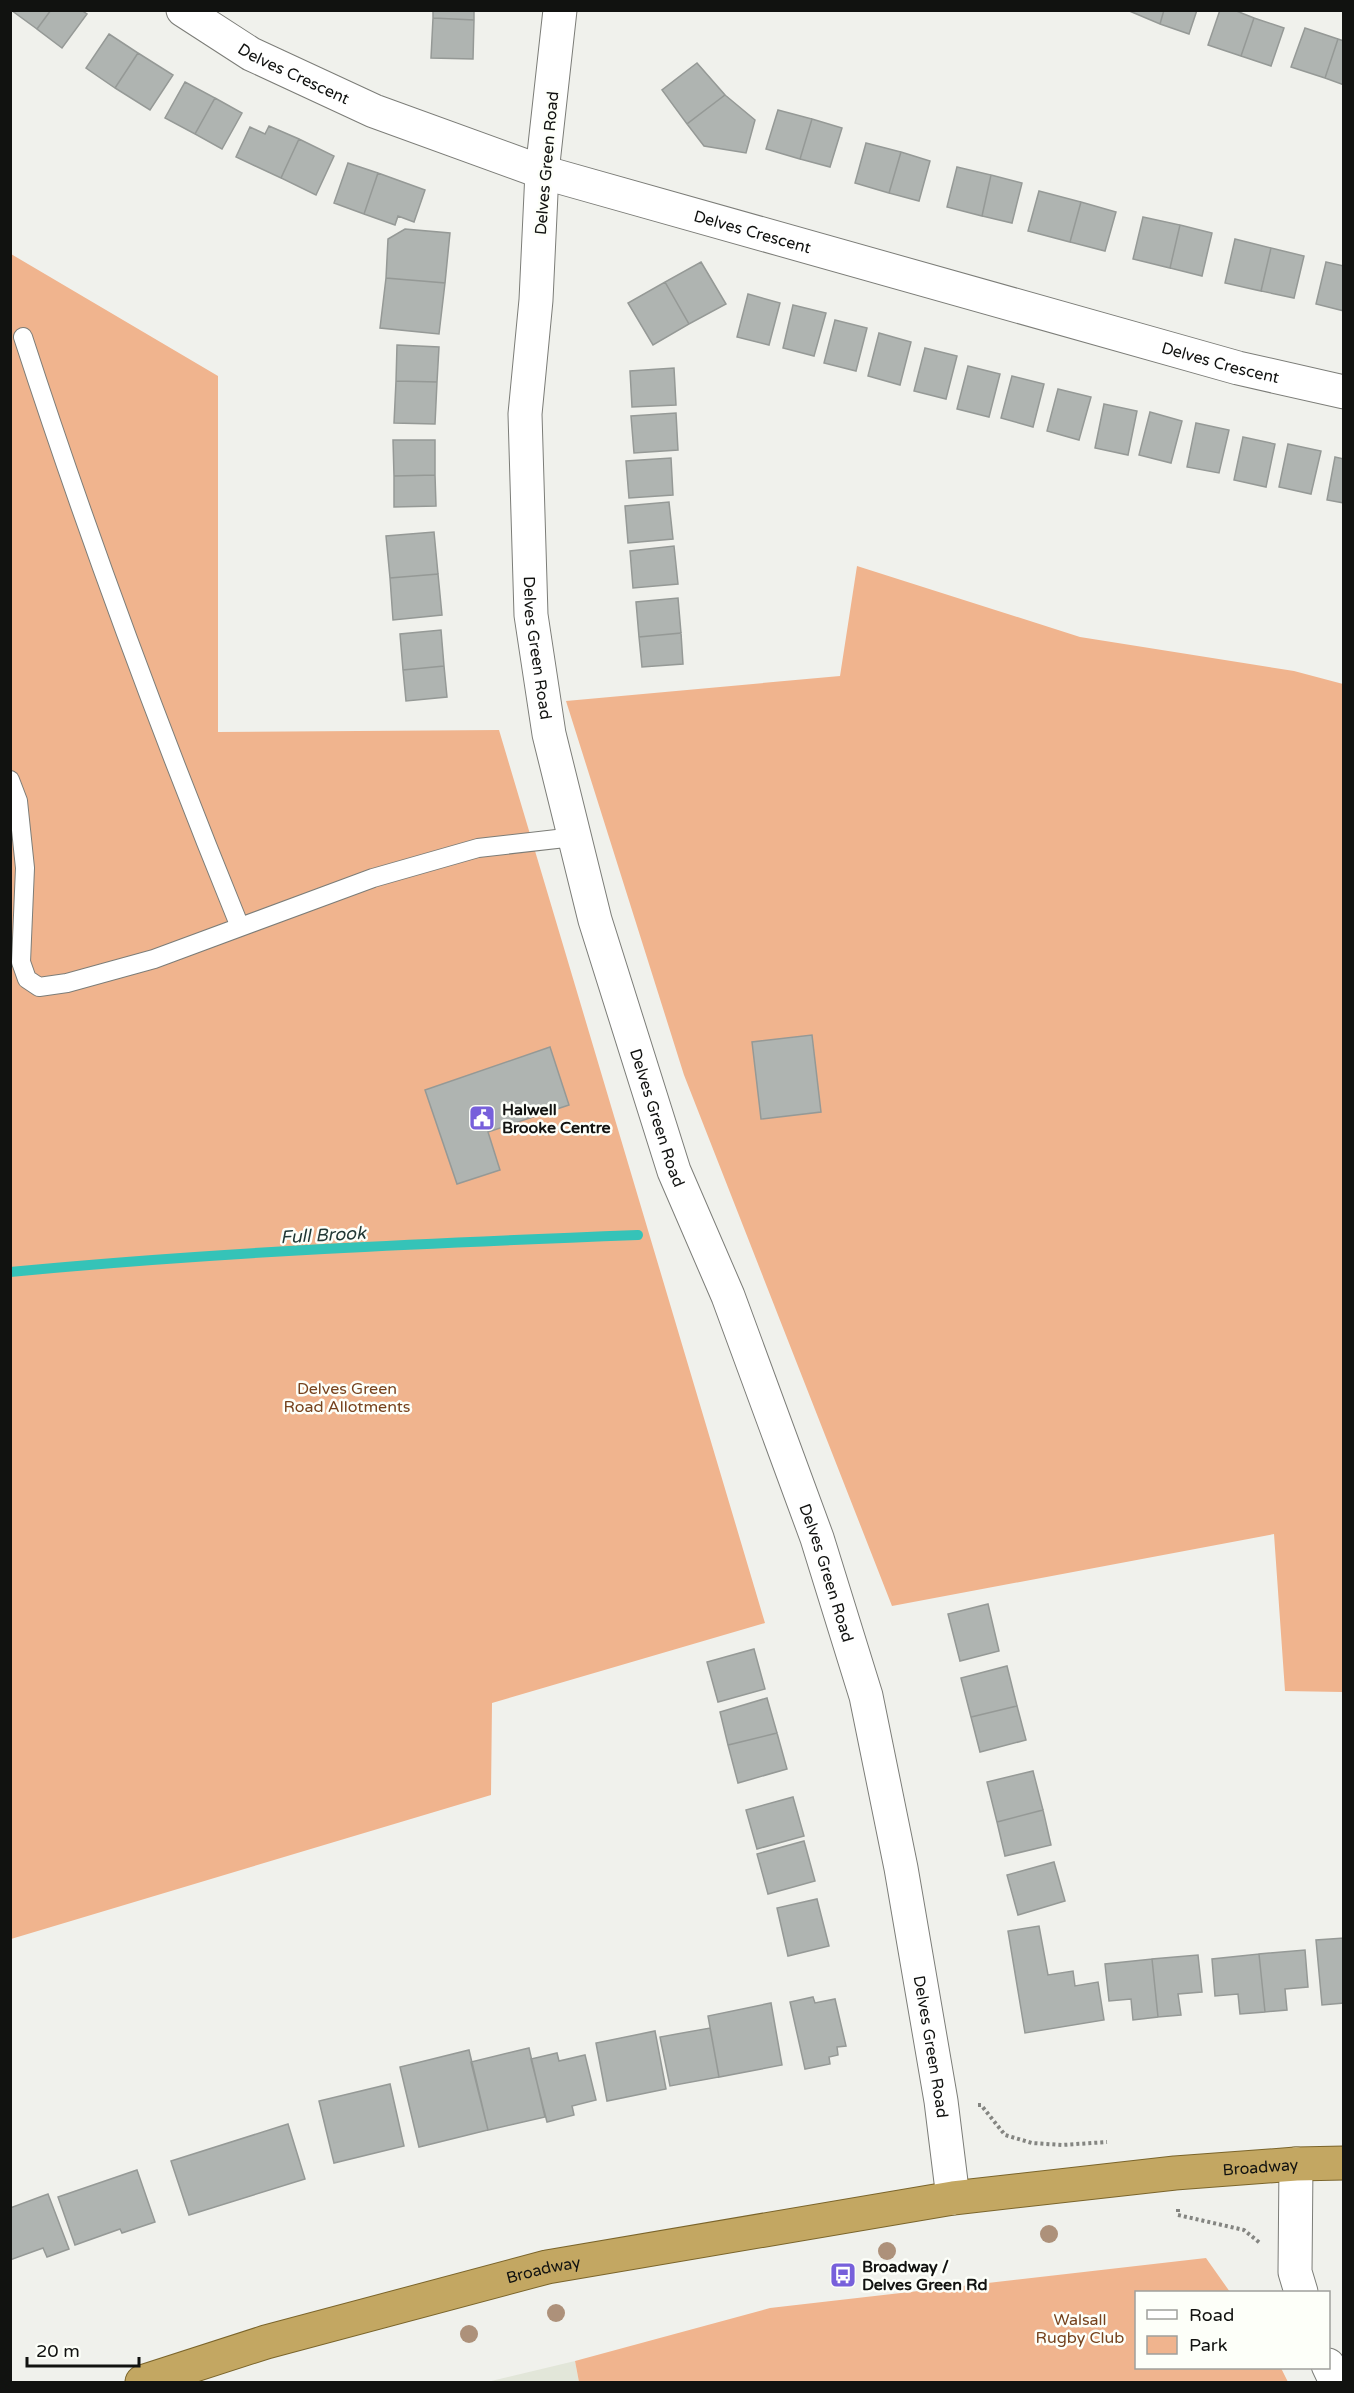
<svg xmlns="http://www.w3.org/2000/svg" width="1354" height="2393" font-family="'Varela Round',sans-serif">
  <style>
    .built { fill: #e2e6d9 }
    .green { fill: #f0b48e }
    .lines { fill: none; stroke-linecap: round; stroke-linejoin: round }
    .stream { stroke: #35c3b8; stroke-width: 10 }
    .building { fill: #afb4b1; stroke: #959996; stroke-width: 1.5 }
    .service-casing { stroke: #7c7d78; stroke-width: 20 }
    .minor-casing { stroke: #7c7d78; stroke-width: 35 }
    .trunk-casing { stroke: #7b652b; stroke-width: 35 }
    .path { stroke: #848581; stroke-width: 4; stroke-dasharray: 3 3; stroke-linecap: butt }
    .service { stroke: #fff; stroke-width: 18 }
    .minor { stroke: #fff; stroke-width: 33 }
    .trunk { stroke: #c3a762; stroke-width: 33 }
    .tree { fill: #ad917a }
    .labels { text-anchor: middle; stroke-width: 5; stroke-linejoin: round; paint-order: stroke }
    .street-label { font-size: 16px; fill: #111210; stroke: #fdfff9 }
    .poi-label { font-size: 16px; font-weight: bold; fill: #111210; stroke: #fdfff9; text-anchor: start }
    .park-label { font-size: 16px; fill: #76421d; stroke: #fdfff9 }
    .water-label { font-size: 18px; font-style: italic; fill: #213835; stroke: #fdfff9 }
  </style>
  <rect width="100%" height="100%" fill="#f0f1ec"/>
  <path class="built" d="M575 2361 579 2382H487Z"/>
  <path class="green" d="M11 254 218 376V732L499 730 765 1623 492 1703 491 1795 11 1939Z
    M857 566 1080 637 1294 671 1343 684V1692L1285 1691 1274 1534 892 1606 684 1075 566 701 840 676Z
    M1206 2258 1230 2292H1136V2368H1281L1288 2382H579L575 2361 770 2308Z"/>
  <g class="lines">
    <path class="stream" d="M10 1272C219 1252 429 1243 638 1235"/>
  </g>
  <path class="building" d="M11 10H51L37 29Z
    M51 10H81L87 14 62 48 37 29Z
    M433 10H474V20L433 18Z
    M1127 10H1164L1160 24Z
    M1164 10H1197L1189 34 1160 24Z
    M1220 10H1234L1254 18 1241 56 1208 45Z
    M433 18 474 20 473 59 431 58Z
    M1254 18 1284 28 1271 66 1241 56Z
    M1305 28 1338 39 1325 78 1291 67Z
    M109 34 138 53 115 88 86 68Z
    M1338 39 1344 41V85L1325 78Z
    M138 53 173 75 150 110 115 88Z
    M697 63 725 95 687 124 662 90Z
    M185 82 215 98 195 134 165 118Z
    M725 95 755 120 746 153 704 146 687 124Z
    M215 98 242 113 222 149 195 134Z
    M778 110 812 119 800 159 766 149Z
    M812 119 842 128 830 167 800 159Z
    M269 126 299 139 281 178 236 157 250 127 265 134Z
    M299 139 334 156 316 195 281 178Z
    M866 143 901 152 889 193 855 183Z
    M901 152 930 161 919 201 889 193Z
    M348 163 378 173 364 214 334 203Z
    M957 167 991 175 982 216 947 207Z
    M378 173 425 190 414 222 398 216 395 225 364 214Z
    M991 175 1022 183 1012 223 982 216Z
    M1039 191 1081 202 1070 242 1028 231Z
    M1081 202 1116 212 1105 251 1070 242Z
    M1143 217 1180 225 1170 268 1133 259Z
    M1180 225 1212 233 1202 276 1170 268Z
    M405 229 450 233 445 283 386 278 388 239Z
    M1235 239 1271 248 1261 291 1225 283Z
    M1271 248 1304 256 1294 298 1261 291Z
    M701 262 726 304 689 324 665 282Z
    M1326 262 1344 266V311L1316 304Z
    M386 278 445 283 439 334 380 328Z
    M665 282 689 324 653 345 628 303Z
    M748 294 780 303 769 345 737 337Z
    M793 305 826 313 814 356 783 348Z
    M835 320 867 328 856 371 824 363Z
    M879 333 911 342 900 385 868 376Z
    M397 345 439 347 437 382 396 381Z
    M925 348 957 356 946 399 914 391Z
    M968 366 1000 374 989 417 957 409Z
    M674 368 676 405 632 407 630 371Z
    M1012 376 1044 384 1033 427 1001 418Z
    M396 381 437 382 435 424 394 423Z
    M1058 389 1091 397 1079 440 1047 431Z
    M1104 404 1137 411 1128 455 1095 448Z
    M1150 412 1182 421 1171 463 1139 455Z
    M676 413 678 450 634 453 631 416Z
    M1196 423 1229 430 1219 473 1187 467Z
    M1243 437 1275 444 1266 487 1234 480Z
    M393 440H435V475L394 476Z
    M1288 444 1321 451 1311 494 1279 487Z
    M1335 457 1344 459V503L1327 500Z
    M671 458 673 495 629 498 626 461Z
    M435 475 436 506 394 507V476Z
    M669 502 673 539 628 543 625 506Z
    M434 532 438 574 390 578 386 536Z
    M674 546 678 584 633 588 630 551Z
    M438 574 442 615 393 620 390 578Z
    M678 598 681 633 639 637 636 602Z
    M441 630 444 666 403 670 400 634Z
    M681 633 683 664 642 667 639 637Z
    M444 666 447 697 406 701 403 670Z
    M812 1035 821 1112 761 1119 752 1042Z
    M550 1047 569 1105 488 1132 500 1170 457 1184 425 1090Z
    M988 1604 999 1651 960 1661 948 1614Z
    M754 1649 765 1689 718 1702 707 1662Z
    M1007 1666 1017 1706 971 1717 961 1678Z
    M767 1698 777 1733 728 1745 720 1712Z
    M1017 1706 1026 1740 980 1752 971 1717Z
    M777 1733 787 1769 738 1783 728 1745Z
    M1033 1771 1043 1810 997 1822 987 1782Z
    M793 1797 804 1836 757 1849 746 1810Z
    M1043 1810 1051 1845 1005 1856 997 1822Z
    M804 1841 815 1881 768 1894 757 1854Z
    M1054 1862 1065 1901 1018 1915 1007 1875Z
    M817 1899 829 1946 788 1956 777 1908Z
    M1039 1926 1048 1975 1073 1971 1075 1986 1098 1982 1104 2020 1025 2033 1008 1931Z
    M1344 1938V2003L1322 2005 1316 1940Z
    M1305 1950 1308 1987 1285 1989 1287 2010 1265 2012 1259 1954Z
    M1259 1954 1265 2012 1240 2014 1238 1994 1215 1996 1212 1959Z
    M1198 1955 1202 1992 1178 1994 1181 2015 1158 2017 1152 1959Z
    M1152 1959 1158 2017 1133 2020 1131 1999 1109 2001 1105 1964Z
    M813 1997 815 2003 835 1999 846 2046 837 2047 838 2055 829 2057 830 2064 805 2069 790 2002Z
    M771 2003 782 2065 719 2077 708 2016Z
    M710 2028 719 2077 670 2086 660 2037Z
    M655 2031 666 2089 607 2101 596 2043Z
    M529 2048 545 2117 488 2130 471 2062Z
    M469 2050 488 2130 419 2147 400 2067Z
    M557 2053 559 2061 585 2055 596 2100 572 2106 574 2115 547 2122 531 2059Z
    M390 2084 404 2146 334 2163 319 2101Z
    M288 2124 305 2179 189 2215 171 2161Z
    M137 2170 155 2222 122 2233 120 2229 75 2245 58 2197Z
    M48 2194 69 2249 47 2257 43 2248 10 2260V2208Z"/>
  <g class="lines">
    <defs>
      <path id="service" d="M23 337C88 537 161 733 240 927
        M10 780 18 801 25 868 21 962 27 979 39 987 67 983 154 959 373 878 478 848 574 837"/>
      <g id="minor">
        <path id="s1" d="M183 10 251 54 374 111 542 172 1238 368 1344 392"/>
        <path id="s2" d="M560 10 542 172 536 300 525 414 531 615 549 734 595 920 674 1171 728 1296 817 1538 866 1696 901 1868 941 2101 953 2198"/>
        <path d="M1296 2164 1295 2272 1301 2292"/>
        <path d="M1328 2365 1336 2382"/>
      </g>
      <g id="trunk">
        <path id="s3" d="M142 2382 266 2342 547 2267 953 2198 1175 2173 1296 2164 1344 2163"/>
      </g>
    </defs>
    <use href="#service" class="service-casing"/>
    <use href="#minor" class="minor-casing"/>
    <use href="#trunk" class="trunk-casing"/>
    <path class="path" d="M978 2105H981L1005 2135 1032 2143 1062 2145 1107 2142
      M1178 2209V2215L1244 2230 1260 2243"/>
    <use href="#service" class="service"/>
    <use href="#minor" class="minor"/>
    <use href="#trunk" class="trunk"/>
  </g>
  <g class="tree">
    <circle cx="1049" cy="2234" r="9"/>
    <circle cx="887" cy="2251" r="9"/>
    <circle cx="556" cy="2313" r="9"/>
    <circle cx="469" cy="2334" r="9"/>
  </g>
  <defs>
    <symbol id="civic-square" viewBox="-11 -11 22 22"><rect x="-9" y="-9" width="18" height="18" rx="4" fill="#7760db" stroke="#fdfff9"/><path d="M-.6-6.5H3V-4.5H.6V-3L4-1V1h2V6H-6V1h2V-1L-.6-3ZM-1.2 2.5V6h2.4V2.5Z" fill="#fff"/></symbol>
    <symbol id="bus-square" viewBox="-11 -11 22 22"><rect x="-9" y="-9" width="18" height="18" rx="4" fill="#7760db" stroke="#fdfff9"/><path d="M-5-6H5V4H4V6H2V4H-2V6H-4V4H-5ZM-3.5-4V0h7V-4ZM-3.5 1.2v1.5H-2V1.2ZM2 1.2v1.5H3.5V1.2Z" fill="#fff"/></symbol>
  </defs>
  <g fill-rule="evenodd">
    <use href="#civic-square" x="467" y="1103" width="30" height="30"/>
    <use href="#bus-square" x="828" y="2260" width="30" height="30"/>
  </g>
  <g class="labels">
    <g class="street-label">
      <text dy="6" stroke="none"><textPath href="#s1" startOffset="128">Delves Crescent</textPath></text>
      <text transform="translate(546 163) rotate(-85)" y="6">Delves Green Road</text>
      <text dy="6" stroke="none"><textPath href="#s1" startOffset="614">Delves Crescent</textPath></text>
      <text dy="6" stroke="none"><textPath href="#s1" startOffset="1100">Delves Crescent</textPath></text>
      <text dy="6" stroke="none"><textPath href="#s2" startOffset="640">Delves Green Road</textPath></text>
      <text dy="6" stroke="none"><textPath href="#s2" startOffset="1126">Delves Green Road</textPath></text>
      <text dy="6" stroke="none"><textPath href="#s2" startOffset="1612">Delves Green Road</textPath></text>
      <text dy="6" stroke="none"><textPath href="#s2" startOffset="2098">Delves Green Road</textPath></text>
      <text dy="6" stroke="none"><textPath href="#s3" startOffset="1142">Broadway</textPath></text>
      <text dy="6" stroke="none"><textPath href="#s3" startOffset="417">Broadway</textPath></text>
    </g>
    <g class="poi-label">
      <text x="502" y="1115">Halwell<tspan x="502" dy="18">Brooke Centre</tspan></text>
      <text x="862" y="2272">Broadway /<tspan x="862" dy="18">Delves Green Rd</tspan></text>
    </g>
    <g class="park-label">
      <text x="347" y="1394">Delves Green<tspan x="347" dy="18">Road Allotments</tspan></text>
      <text x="1080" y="2325">Walsall<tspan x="1080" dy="18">Rugby Club</tspan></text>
    </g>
    <g class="water-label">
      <text transform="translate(323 1235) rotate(-3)" y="6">Full Brook</text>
    </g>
  </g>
  <rect width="1354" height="2393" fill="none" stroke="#111210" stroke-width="24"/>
  <rect x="1135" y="2291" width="195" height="78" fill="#fdfff9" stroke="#9fa09c" stroke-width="1.5"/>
  <rect x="1147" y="2310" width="30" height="9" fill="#ffffff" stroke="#9fa09c" stroke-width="1.5"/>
  <text x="1189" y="2321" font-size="18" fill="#111210">Road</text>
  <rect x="1147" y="2336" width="30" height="18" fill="#f0b48e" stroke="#9fa09c" stroke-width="1.5"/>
  <text x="1189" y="2351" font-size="18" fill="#111210">Park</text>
  <path d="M27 2357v9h112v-9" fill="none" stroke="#111210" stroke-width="3"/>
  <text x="36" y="2357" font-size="18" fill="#111210" stroke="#fdfff9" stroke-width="4.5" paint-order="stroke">20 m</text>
</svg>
